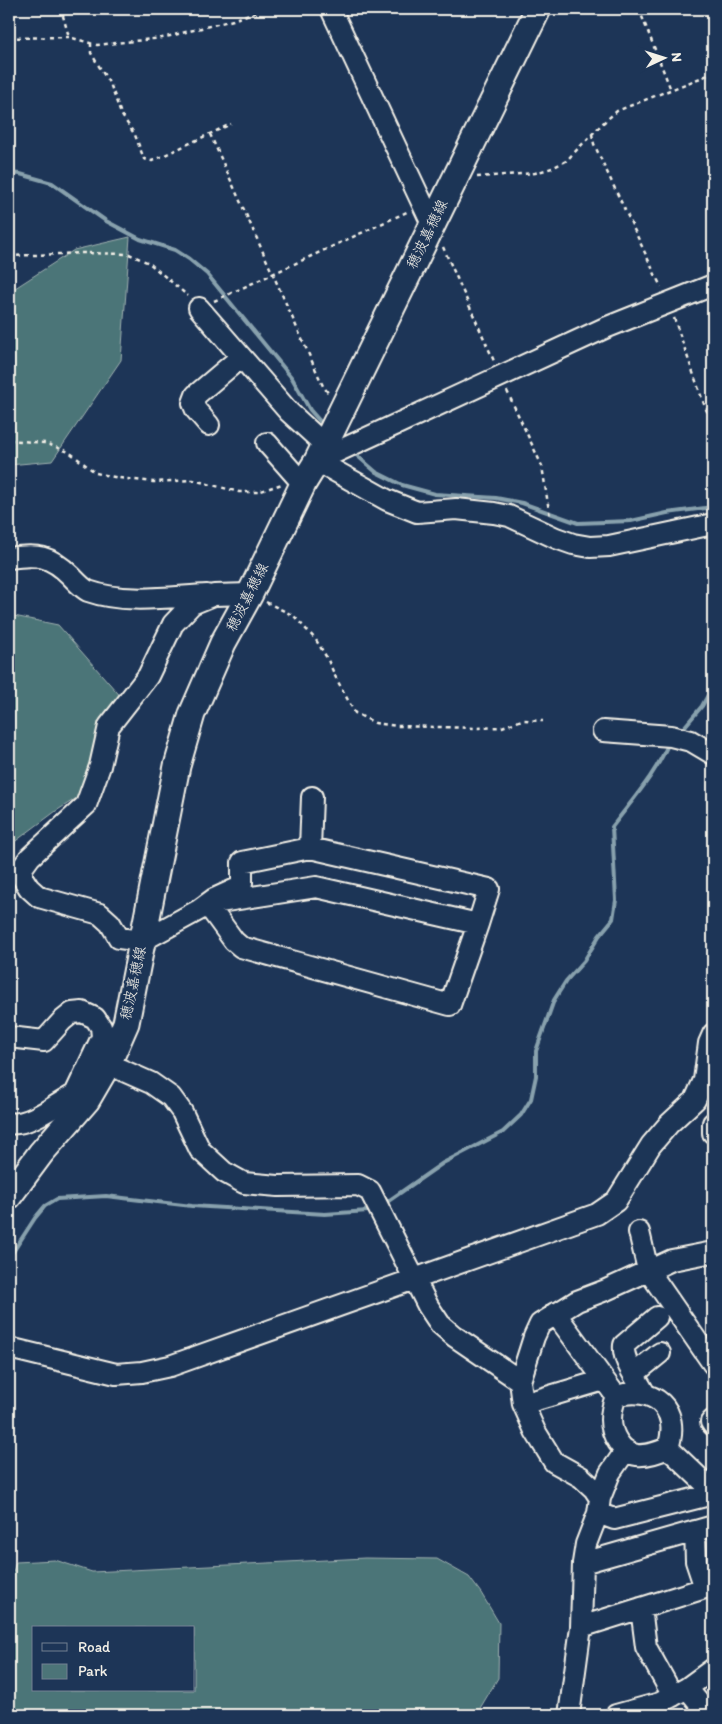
<svg xmlns="http://www.w3.org/2000/svg" width="722" height="1724" font-family="Itim,'Klee One',sans-serif">
  <style>
    .green { fill: #4c7478; stroke: #a0b2b0; fill-rule: evenodd }
    .lines { fill: none; stroke-linecap: round; stroke-linejoin: round }
    .stream { stroke: #88a1ad; stroke-width: 4 }
    .minor-casing { stroke: #f4f1e8; stroke-width: 24 }
    .major-casing { stroke: #f4f1e8; stroke-width: 29 }
    .path { stroke: #f4f1e8; stroke-width: 2.5; stroke-dasharray: 4 4; stroke-linecap: butt }
    .minor { stroke: #1d3557; stroke-width: 20 }
    .major { stroke: #1d3557; stroke-width: 25 }
    .labels { text-anchor: middle; stroke-width: 4; stroke-linejoin: round; paint-order: stroke }
    .street-label { font-size: 15px; fill: #f4f1e8; stroke: #1d3557 }
  </style>
  <rect width="100%" height="100%" fill="#1d3557"/>
  <filter id="ink" filterUnits="userSpaceOnUse"><feTurbulence type="fractalNoise" baseFrequency=".02" numOctaves="2"/><feDisplacementMap in="SourceGraphic" scale="10" xChannelSelector="R" yChannelSelector="G"/><feConvolveMatrix kernelMatrix="1 2 1 2 8 2 1 2 1" color-interpolation-filters="sRGB"/></filter>
  <g filter="url(#ink)">
    <path class="green" d="M130 237 121 360 52 461 9 465V292L74 250Z
      M9 615 58 625 123 699 91 789 56 811 9 846Z
      M365 1558 437 1559 469 1577 481 1593 499 1623 498 1678 476 1715H9V1643L12 1638 9 1621V1585L16 1562 55 1560 92 1572ZM34 1628H194V1690H34Z"/>
    <g class="lines">
      <path class="stream" d="M9 173 20 174 52 183 106 221 140 239 175 250 189 259 207 274 292 378 310 410 325 427
        M353 452 376 472 402 485 435 494 496 498 522 503 578 523 631 521 667 513 713 507
        M681 731 702 706 713 686
        M708 1093 713 1087
        M384 1204 443 1163 503 1132 521 1115 531 1099 536 1076V1051L554 1000 566 981 584 961 599 936 613 919 616 900 612 827C632 800 656 774 669 742
        M9 1258 35 1218 45 1206 57 1199 106 1196 192 1206 325 1214 368 1211 373 1209"/>
      <defs>
        <path id="minor" d="M331 9 432 224
          M199 308 289 412 325 445
          M209 425 196 410 193 403 196 395 241 357
          M267 443 296 476 304 482
          M317 461 605 328 713 285
          M317 461 387 500 417 512 456 509 494 513 509 516 556 538 573 544 590 547 609 546 713 524
          M9 558C37 554 50 555 71 576 76 581 82 588 88 591 125 604 168 597 207 595
          M250 594 214 595 192 604 173 624 148 676 109 726 100 766 86 805 30 857 22 868V877L29 888 39 897 100 914 110 923 119 938 142 941 199 910 214 899 238 888 242 883V862L310 848 489 889 478 924 450 1005 241 947 234 941 207 904 316 887 478 924
          M603 731 671 736 691 741 713 754
          M310 848 312 797
          M9 1037 44 1041 62 1021 72 1013 82 1012 95 1018 101 1027 102 1037 75 1094
          M108 1064 151 1083 171 1097 182 1112 200 1150 224 1172 244 1183 278 1186 358 1185 370 1191 428 1306 440 1324 454 1336 520 1381
          M9 1123C28 1127 58 1103 75 1094L87 1100
          M713 1123V1133
          M639 1232 648 1270 713 1364
          M555 1313 616 1396C654 1385 681 1409 668 1448L713 1491
          M9 1348 116 1374 142 1372 170 1366 597 1214 616 1201 651 1145 669 1124 695 1100 704 1080 709 1043 713 1034
          M634 1374 660 1353
          M645 1394C638 1380 622 1361 624 1345L657 1317
          M616 1396C613 1404 611 1412 611 1420 611 1434 621 1453 637 1455 648 1456 658 1452 668 1448
          M523 1404 604 1380
          M713 1420 711 1422 713 1425
          M600 1498 610 1473 626 1450
          M598 1513 614 1519 713 1494
          M583 1563 713 1526
          M641 1608 646 1647 673 1696
          M581 1627 705 1588 696 1561 695 1531
          M687 1688 709 1715
          M569 1715 581 1627 583 1563 586 1544 598 1513 600 1498 594 1489 581 1477 554 1462 535 1431 523 1404 520 1381 534 1337 540 1324 577 1301 606 1290 672 1260 713 1252
          M616 1715 660 1703 687 1688 713 1669"/>
        <path id="major" d="M9 1196 41 1153 87 1100 108 1064 126 1023 177 766 192 714 223 643 250 594 304 482 317 461 538 9"/>
      </defs>
      <use href="#minor" class="minor-casing"/>
      <use href="#major" class="major-casing"/>
      <path class="path" d="M58 9 63 16 69 37
        M639 9 671 90
        M9 38 69 37 97 45 162 38 233 20 263 9
        M91 43V53L111 86 121 114 135 135 144 159 152 161 231 124
        M210 134 323 386 329 394
        M592 134 594 144 661 287
        M477 177 535 173 552 168 566 161 603 123 617 111 713 73
        M443 247 494 361
        M9 256 84 253 129 254 149 263 188 296
        M214 301 409 211
        M674 318 705 407 713 423
        M507 391 542 466 550 517
        M9 440 45 443 69 452 96 473 119 478 153 482 193 480 239 492H258L282 484
        M266 602 294 616 316 640 327 658 336 678 355 713 375 723 397 726 478 728 502 727 522 720 543 721"/>
      <use href="#minor" class="minor"/>
      <use href="#major" class="major"/>
    </g>
  </g>
  <g class="labels">
    <g class="street-label">
      <text transform="translate(427 234) rotate(-64)" y="5">穂波嘉穂線</text>
      <text transform="translate(247 597) rotate(-63)" y="5">穂波嘉穂線</text>
      <text transform="translate(133 983) rotate(-78)" y="5">穂波嘉穂線</text>
    </g>
  </g>
  <rect width="722" height="1724" fill="none" stroke="#1d3557" stroke-width="30"/>
  <rect x="15" y="15" width="692" height="1694" fill="none" stroke="#f4f1e8" stroke-width="2" filter="url(#ink)"/>
  <rect x="32" y="1626" width="162" height="65" fill="#1d3557" stroke="#738091"/>
  <rect x="42" y="1643" width="25" height="8" fill="#1d3557" stroke="#738091"/>
  <text x="78" y="1652" font-size="15" fill="#f4f1e8">Road</text>
  <rect x="42" y="1664" width="25" height="15" fill="#4c7478" stroke="#738091"/>
  <text x="78" y="1676" font-size="15" fill="#f4f1e8">Park</text>
  <g transform="translate(664 58) rotate(86)" stroke="#1d3557" stroke-width="4" paint-order="stroke">
  <path d="M0-4L9 19L0 12L-9 19Z" fill="#f4f1e8"/>
  <text y="-8" font-size="14" font-weight="bold" text-anchor="middle" fill="#f4f1e8">N</text>
  </g>
</svg>
